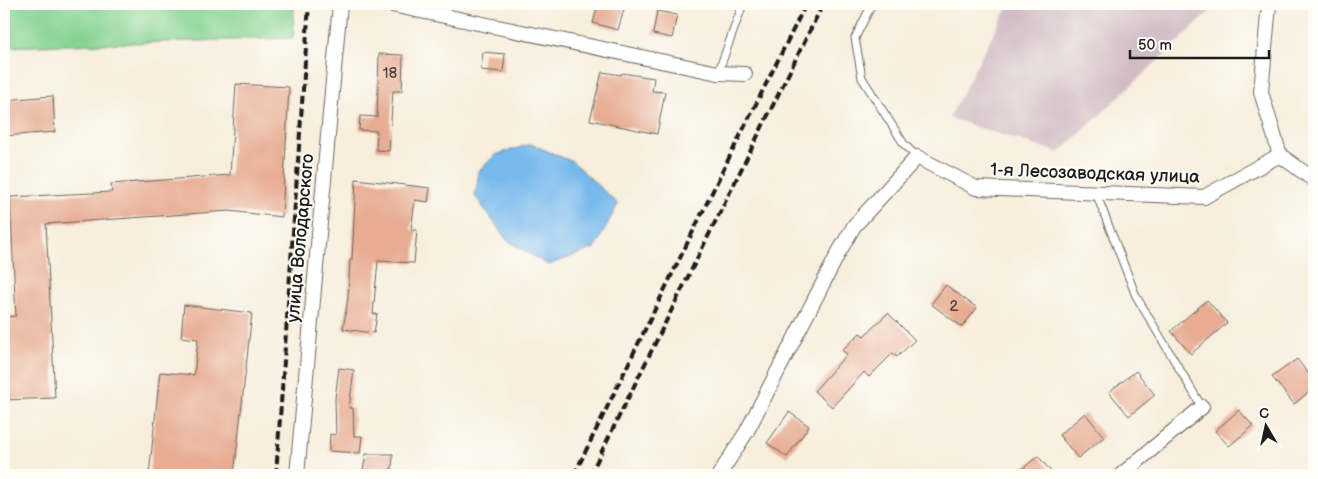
<svg xmlns="http://www.w3.org/2000/svg" width="1318" height="479" font-family="'Balsamiq Sans',sans-serif">
  <style>
    .industrial { fill: #d2bdc5 }
    .green { fill: #84d291; stroke: #507756 }
    .water { fill: #77b9ec; stroke: #4a6a84 }
    .building { fill: #e7ac92 }
    .lines { fill: none; stroke-linecap: round; stroke-linejoin: round }
    .lane-casing { stroke: #69665f; stroke-width: 9 }
    .street-casing { stroke: #69665f; stroke-width: 16 }
    .lane { stroke: #fff; stroke-width: 7 }
    .street { stroke: #fff; stroke-width: 14 }
    .rail { stroke: #1c1c1c; stroke-width: 4; stroke-dasharray: 8 4; stroke-linecap: butt }
    .labels { text-anchor: middle; stroke-width: 4; stroke-linejoin: round; paint-order: stroke }
    .number-label { font-size: 15px; fill: #4f403a }
    .street-label { font-size: 18px; fill: #1c1c1c; stroke: #fdfcf7 }
  </style>
  <rect width="100%" height="100%" fill="#fdfcf7"/>
  <filter id="ink" filterUnits="userSpaceOnUse"><feTurbulence type="fractalNoise" baseFrequency=".02" numOctaves="2"/><feDisplacementMap in="SourceGraphic" scale="10" xChannelSelector="R" yChannelSelector="G"/><feConvolveMatrix kernelMatrix="1 2 1 2 8 2 1 2 1" color-interpolation-filters="sRGB"/></filter>
  <filter id="wash" filterUnits="userSpaceOnUse"><feTurbulence type="fractalNoise" baseFrequency=".0096" numOctaves="4" result="noise"/><feDisplacementMap in="SourceGraphic" scale="20" xChannelSelector="R" yChannelSelector="G"/><feGaussianBlur stdDeviation="1.12" result="paint"/><feColorMatrix in="noise" values="0 0 0 0 0 0 0 0 0 0 0 0 0 0 0 0 0 1.4 0 .05"/><feComposite in="paint" operator="in"/></filter>
  <g filter="url(#wash)">
    <rect width="100%" height="100%" fill="#f7eedc"/>
    <path class="industrial" d="M1009 4H1218L1059 153 949 118Z"/>
    <path class="green" d="M4 4H294L293 38 4 47Z"/>
    <path class="water" d="M531 144 573 162 618 204 595 248 548 265 507 240 475 196 479 171 495 155Z"/>
    <g id="blocks">
      <path class="building" d="M598 4 624 9 618 30 593 23Z
        M657 11 677 15 672 38 653 34Z
        M483 52 505 54 503 72 481 70Z
        M379 54 403 55 402 91H393L389 151 376 150 377 131 359 130 360 116 377 117Z
        M602 72 621 75 622 73 654 78 652 91 665 92 657 134 590 120Z
        M236 84 289 87 282 217 229 211 46 224 55 398 4 400V317L16 316 10 197 112 192 111 184 230 175Z
        M53 96 55 132 4 136V100Z
        M356 179 430 188 428 202 415 200 411 230H417L414 263 378 261 373 314H377L374 333 343 329 348 298 350 260H352Z
        M946 285 977 308 962 327 931 304Z
        M1207 300 1227 323 1191 354 1171 331Z
        M184 305 252 313 234 475H149L160 372 194 375 198 339 181 337Z
        M888 313 915 340 897 357 893 353 869 377 864 372 832 407 814 391 847 354 842 350 860 333 864 336Z
        M1297 359 1314 381V388L1294 404 1272 377Z
        M339 368 354 370 349 408H353L354 436H362L360 453 329 451 330 434 336 435 335 398Z
        M1136 371 1155 395 1129 416 1109 392Z
        M1239 410 1253 426 1229 446 1215 431Z
        M789 412 809 426 787 457 767 443Z
        M1085 413 1104 437 1078 458 1059 435Z
        M366 454H393L392 469H390L389 475H362Z
        M1038 456 1054 475H1015Z"/>
    </g>
  </g>
  <g filter="url(#ink)">
    <use href="#blocks" fill-opacity="0" stroke="#69665f" stroke-width="1"/>
    <g class="lines">
      <defs>
        <path id="lane" d="M872 4 855 38 862 78 904 144 917 157
          M718 73 743 4
          M1096 193 1136 296 1202 407"/>
        <path id="street" d="M387 4 718 73 745 74
          M1280 155 1314 180
          M297 475 340 4
          M719 475 747 431 839 252 854 226 917 157 976 188 1204 197 1280 155 1261 92 1269 4
          M1121 475 1202 407"/>
      </defs>
      <use href="#lane" class="lane-casing"/>
      <use href="#street" class="street-casing"/>
      <use href="#lane" class="lane"/>
      <use href="#street" class="street"/>
      <path class="rail" d="M276 475 309 4
        M574 475 723 170 806 4
        M590 475 823 4"/>
    </g>
  </g>
  <g class="labels">
    <g class="number-label">
      <text x="390" y="78">18</text>
      <text x="954" y="311">2</text>
    </g>
    <g class="street-label">
      <text transform="translate(1095 173) rotate(2)" y="6">1-я Лесозаводская улица</text>
      <text transform="translate(300 238) rotate(-85)" y="6">улица Володарского</text>
    </g>
  </g>
  <rect width="1318" height="479" fill="none" stroke="#fdfcf7" stroke-width="20"/>
  <g transform="translate(1266 426) rotate(351)" stroke="#fdfcf7" stroke-width="4" paint-order="stroke">
  <path d="M0-4L9 19L0 12L-9 19Z" fill="#1c1c1c"/>
  <text y="-8" font-size="14" font-weight="bold" text-anchor="middle" fill="#1c1c1c">С</text>
  </g>
  <path d="M1130 50v8h139v-8" fill="none" stroke="#1c1c1c" stroke-width="2.5"/>
  <text x="1138" y="50" font-size="15" fill="#1c1c1c" stroke="#fdfcf7" stroke-width="4" paint-order="stroke">50 m</text>
</svg>
